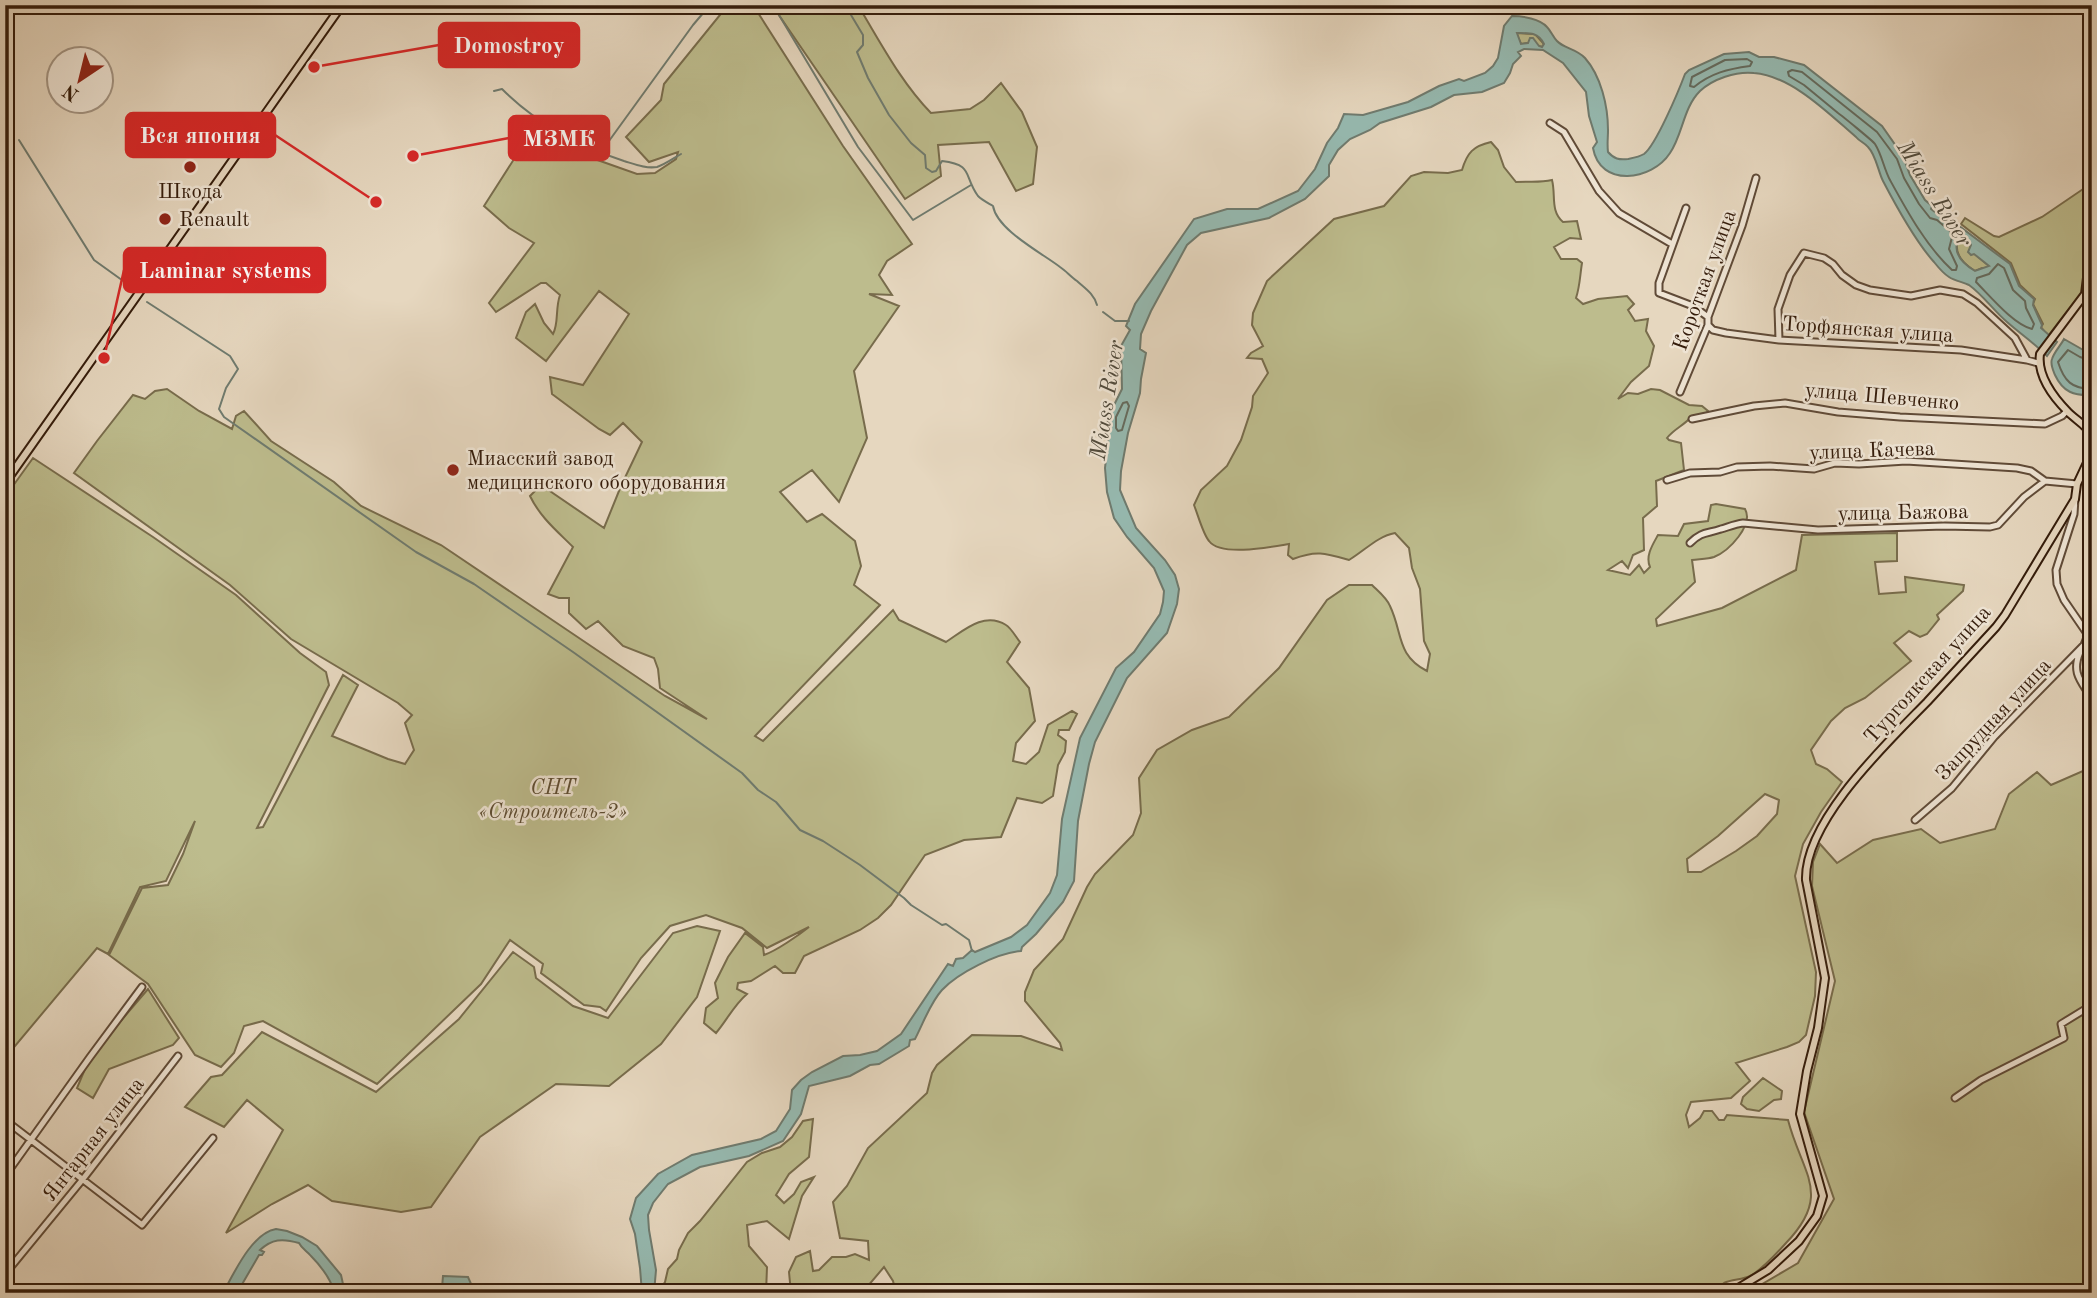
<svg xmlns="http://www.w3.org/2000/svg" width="2097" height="1298" font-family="'Old Standard TT',serif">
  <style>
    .green { fill: #bdbc8d; stroke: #786c4c; stroke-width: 2; fill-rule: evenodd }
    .water { fill: #96bab1; stroke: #6f7b6f; stroke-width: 2; fill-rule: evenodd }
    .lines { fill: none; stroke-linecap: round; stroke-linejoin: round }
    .shore { stroke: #656b5e; stroke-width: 2 }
    .stream { stroke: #6f7b6f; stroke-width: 2 }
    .minor-casing { stroke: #604b38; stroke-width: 9 }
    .major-casing { stroke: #341c0b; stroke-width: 10 }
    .minor { stroke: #efe5d5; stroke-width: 5 }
    .major { stroke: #e6d7bf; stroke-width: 6 }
    .poi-dot { fill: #8f2418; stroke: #efe5d5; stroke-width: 2.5 }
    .labels { text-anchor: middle; stroke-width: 5; stroke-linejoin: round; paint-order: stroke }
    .poi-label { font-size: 21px; fill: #341c0b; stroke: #efe5d5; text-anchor: start }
    .street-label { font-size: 21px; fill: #341c0b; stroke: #efe5d5 }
    .park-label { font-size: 21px; font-style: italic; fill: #5d4c32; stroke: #efe5d5 }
    .water-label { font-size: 23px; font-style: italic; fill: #514b3d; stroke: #efe5d5 }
    .leader { fill: none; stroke: #d62828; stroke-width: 2.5 }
    .callout-dot { fill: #d62828; stroke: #efe5d5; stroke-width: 2.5 }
    .callout { fill: #d62828; stroke: #d62828; stroke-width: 2.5 }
    .callout-label { font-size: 23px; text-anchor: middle; font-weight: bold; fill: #fff }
  </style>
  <rect width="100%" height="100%" fill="#e6d7bf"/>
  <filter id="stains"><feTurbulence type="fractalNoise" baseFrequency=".00286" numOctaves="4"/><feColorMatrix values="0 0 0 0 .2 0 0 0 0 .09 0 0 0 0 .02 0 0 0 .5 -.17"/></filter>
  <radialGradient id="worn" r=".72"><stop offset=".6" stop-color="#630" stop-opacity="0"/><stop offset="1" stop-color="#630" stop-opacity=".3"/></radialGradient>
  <path class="green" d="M728 5H753L843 146 912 244 887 261 879 275 892 295 869 294 899 306 854 371 867 438 839 502 812 470 780 492 807 522 822 514 855 541 861 566 854 585 880 605 755 736 763 741 893 610 899 620 946 642C963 631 984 611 1006 625 1011 628 1016 637 1020 642L1007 662 1029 688 1035 721 1016 743 1013 761 1026 764 1039 752 1048 725 1072 711 1077 714 1069 730H1059L1058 735 1066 741 1065 752 1058 765 1053 796 1042 803 1017 798 1001 837 964 840 925 855 891 905 878 918 860 930 804 956 795 973H783L775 966 751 981 738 983 737 989 747 994C734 1005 727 1020 716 1033L704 1023 706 1008 718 998 715 983 728 957 745 933 763 947 764 955C776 951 799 935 809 927L767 948 742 928 706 915 670 926 641 958 606 1011 600 1007 584 1005 541 973 543 964 510 940 481 984 377 1084 263 1021 244 1026 234 1053 221 1067 195 1055 148 984 109 955 142 888 168 885 183 854 195 821 166 881 140 887 108 954 97 948 5 1058V497L33 458 153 537 236 595 300 653 326 672 329 685 257 828 263 827 343 675 358 685 332 736 388 759 405 764 414 750 405 723 412 715 398 703 291 639 230 585 74 473 97 441 133 395 145 399 155 391 167 389 199 411 232 429 236 416 244 411 271 441 334 482 361 506 441 545 665 696 707 719 660 688 658 669 654 658 623 646 598 621 586 629 569 613V598H559L548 594 573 547C557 531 540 517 530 496L541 485 604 528 621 486 642 442 623 423 610 435 599 429 552 394 550 377 583 385 629 314 599 291 546 361 516 338 526 312 535 304 544 323 553 334C559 323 555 309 560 295L546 283H541L496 312 489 303 534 243 509 228 484 206 532 131 551 137 589 157 637 174 655 173 676 159 678 152 649 162 626 137 661 100 664 84Z
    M772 5H865L862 12C883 47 902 83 931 113L970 109 984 100 1001 83 1022 112 1037 147 1033 184 1016 191 989 142 938 145 941 176 905 199Z
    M1516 33 1535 34 1544 44 1542 47 1528 43 1521 44Z
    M1491 142 1498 150 1504 167 1516 182C1529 181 1539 183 1552 180 1556 195 1550 211 1563 222L1577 221 1581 239 1570 238 1554 247 1561 259H1577L1582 263C1580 275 1580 286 1576 298L1583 304 1598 299 1627 296 1634 304 1628 310 1635 321 1648 319 1646 331 1654 346 1649 366 1631 382 1618 399 1628 393 1638 394 1651 389 1660 390 1689 405 1702 406 1708 411 1705 415 1690 418C1683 426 1674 429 1667 438L1669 440 1681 443 1684 470 1656 481 1657 506 1643 518 1644 550 1633 555 1628 568 1622 561 1608 570 1630 575 1639 565 1644 573 1650 567C1645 556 1653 544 1658 535L1678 536 1684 524 1708 521 1711 505 1716 504 1745 509C1754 525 1729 551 1714 557 1708 559 1699 559 1692 560L1695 582 1656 619 1657 626 1722 608 1796 570 1802 535 1897 533V561L1875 562 1879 594 1906 592 1905 577 1964 585 1963 591 1937 615 1939 619 1927 634 1920 637 1909 631 1894 643 1911 661 1865 698 1845 708 1831 721 1811 750 1816 764 1827 769 1842 782 1821 812 1803 844 1795 876 1816 972 1815 996 1806 1035 1799 1042 1787 1047 1736 1063 1750 1081 1731 1098 1691 1102 1686 1115 1689 1127 1700 1118 1704 1111H1712L1719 1120H1724L1727 1115 1788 1120C1802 1174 1833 1194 1786 1243 1777 1253 1762 1270 1750 1276 1742 1280 1732 1279 1724 1283 1719 1286 1715 1290 1711 1293H896L893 1281 884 1267 862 1293H791L789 1272 796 1257 810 1251 813 1271 819 1270 832 1257H846L855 1254 869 1260 868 1241 840 1238 833 1202 847 1186 868 1148 927 1093 932 1073 937 1065 972 1035 1021 1036 1062 1050 1060 1043 1025 1001V992L1034 970 1063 939 1087 887 1095 874 1133 835 1141 813 1139 778 1157 750 1192 730 1229 717 1279 668 1327 600 1349 585H1372C1378 591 1387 598 1390 606 1403 633 1396 655 1427 671L1430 654 1424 641 1420 589 1412 568 1409 548 1395 533C1378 536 1364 551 1349 560 1325 553 1316 550 1293 559L1288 555 1289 544C1271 547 1221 557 1209 541 1203 534 1198 515 1194 505L1201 490 1227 466 1241 440 1252 407 1253 396 1268 373 1262 359 1247 358 1251 353 1263 346 1252 325 1253 313 1267 281 1334 219 1384 206 1411 176 1424 172 1448 173 1462 170C1467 153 1473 146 1491 142ZM1765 794 1779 800 1777 814 1757 836 1736 851 1701 872H1688L1687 859 1718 836Z
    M2089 185 2092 189V213L2082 292 2048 336 2041 327 2043 324 2033 304 2035 299 2020 285 2011 263 1961 224 1965 218 1994 236 1999 237 2042 217Z
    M1963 239 1968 241 1974 253 1989 266 1985 269 1982 268 1975 271C1965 265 1955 256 1957 243Z
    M2092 767V1293H1747L1798 1263 1834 1199 1804 1112 1835 981 1812 886 1813 862 1820 844 1837 863 1873 840 1921 829 1940 843 1995 829 2009 794 2037 772 2051 785Z
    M697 926 720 931 697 997 661 1044 609 1086 556 1084 480 1137 431 1207 401 1212 332 1201 308 1185 272 1204 226 1233 283 1130 247 1100 224 1127 185 1107 211 1077 222 1075 262 1032 376 1092 459 1019 513 952 534 967 536 978 573 1006 608 1018 673 933Z
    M148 989 179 1038 173 1045 109 1069 93 1098 77 1088 90 1057Z
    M1763 1078 1782 1091 1781 1099 1774 1100 1759 1111 1747 1109 1741 1104 1743 1097Z
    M813 1119 809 1157 789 1174 776 1195 784 1203 794 1194 801 1182 814 1177 802 1196 789 1239 767 1221 747 1225 749 1246 767 1267 766 1293H658L665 1282 668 1269 677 1259 679 1250 688 1233 700 1221 747 1162 762 1153 780 1147 792 1137 803 1121Z"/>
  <path class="water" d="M1512 16C1523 16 1540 19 1547 27 1551 31 1553 37 1557 41 1563 48 1577 49 1585 58 1601 76 1608 106 1608 130 1608 138 1607 144 1608 152 1614 159 1619 160 1628 159 1633 158 1639 157 1644 154 1656 145 1679 90 1685 74L1689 70 1724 54 1749 52 1759 57H1774L1804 65 1882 126 1903 156 1910 175 1925 200 1932 206 1931 209 1935 212 1939 213 1949 222 1959 226 2010 264 2019 286 2034 299 2033 305 2042 325 2041 328 2057 342 2047 356C2034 343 2022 335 2007 322 1994 311 1983 295 1969 285 1963 282 1955 281 1949 277 1944 274 1938 267 1934 262 1917 243 1895 204 1883 181 1878 171 1876 155 1868 147 1865 143 1859 141 1856 137 1829 114 1792 76 1754 73 1736 71 1713 79 1700 91 1683 108 1683 134 1670 153 1652 181 1600 188 1593 148L1597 142 1589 116 1586 92 1563 63 1543 50 1524 49 1518 52 1521 56 1513 64 1510 73 1504 83 1482 92 1454 95 1431 107 1380 123 1370 130 1350 139 1338 150 1329 165V176L1305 199 1269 218 1201 233 1187 245 1151 311 1141 334 1140 349 1146 353 1141 379 1140 393 1128 433 1121 471 1120 490 1136 528 1165 560 1175 575 1179 589 1177 604 1167 633 1127 678 1095 742 1089 764 1078 821 1074 881 1063 902 1036 934 1022 947 1021 951C997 953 958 973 942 990 930 1003 923 1024 915 1039L910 1040 909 1046 879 1064 870 1065 850 1076 809 1086 801 1114 783 1141 749 1156 700 1167 668 1184 653 1203 648 1215 649 1230 656 1270 654 1293H642L640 1268 635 1234 630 1219 636 1198 658 1174 692 1155 761 1139 776 1131 790 1109 792 1090 801 1080 812 1072 843 1056 860 1055 877 1051 901 1034 948 964 953 966 956 959 963 958 972 950 975 952 1011 937 1027 925 1050 893 1057 875 1062 819 1080 738 1116 668 1134 652 1160 614 1163 602 1164 591 1154 568 1127 537 1114 518 1107 492 1105 468 1110 423 1108 417 1122 389 1121 346 1130 330 1126 326 1135 304 1194 219 1227 209H1258L1298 191 1315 169 1327 143 1338 128 1344 114 1363 115 1408 102 1439 86 1459 79 1464 81 1485 73 1493 66 1498 58 1504 26ZM1517 33C1529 33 1538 32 1544 44L1542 47 1539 46 1533 38H1530L1528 43 1521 44ZM1963 239 1968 241 1971 245 1968 252 1971 255 1974 254 1989 266 1975 271C1965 265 1954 256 1957 243Z
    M2064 339 2092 355V395C2074 396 2063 392 2055 375 2053 370 2050 364 2052 359 2054 352 2061 345 2064 339Z
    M2092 543V589C2083 577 2083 565 2084 550Z
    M276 1229 287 1231 302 1237 317 1246 341 1275 345 1293H335C330 1278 322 1267 311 1256 307 1251 302 1249 299 1243 282 1238 272 1239 260 1250L264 1252 262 1255H259L237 1293H223C234 1273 252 1233 276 1229Z
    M443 1276 468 1277 475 1293H451L442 1288Z"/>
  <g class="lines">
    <path class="shore" d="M1747 59 1752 62 1750 66C1728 69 1711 73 1694 87L1690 86 1692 77 1725 60Z
      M1792 70 1802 72 1877 132 1897 159 1904 178 1919 204 1930 218 1937 220 1950 231 1952 237 1949 249 1957 266 1956 270H1952C1926 246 1907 211 1890 180 1884 169 1882 155 1875 144 1873 141 1841 115 1838 113L1804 85 1789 76 1788 72Z
      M1998 264 2004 268 2013 290 2025 301 2026 308 2034 324 2032 329C2014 325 1990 296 1976 282L1977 278 1989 274Z
      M2092 361 2080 357 2068 350 2058 362C2064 381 2072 389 2092 389
      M1127 402 1129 406 1122 430 1118 431 1116 428V417L1123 403Z"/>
    <path class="stream" d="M773 5 858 147 913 220 971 185
      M853 5 851 15 863 35V45L857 52 868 78 889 115 911 143 925 155 926 168 932 172 936 171 942 161C974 165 963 175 978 196 982 200 988 203 993 206 997 230 1042 253 1060 267 1066 271 1071 277 1077 281 1086 289 1094 294 1097 305
      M494 91 502 89C536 123 579 146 624 161 634 164 646 169 657 167 664 165 674 158 681 154
      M19 140 94 260 133 288
      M601 152 693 25 710 5
      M147 302 230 356 238 369 226 388 219 409 224 417 416 552 474 584 573 652 742 773 758 790 776 802 800 830 823 841 860 865 904 898 911 905 942 925 946 924 969 940 972 951
      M1103 312 1115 321H1129"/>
    <defs>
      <path id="minor" d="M1550 123 1564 132 1599 191 1619 213 1672 244
        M1686 208 1659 283V293L1693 306 1708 317
        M1708 325 1713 330 1726 333 1779 340 1961 350 2027 360
        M1779 340 1778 309 1790 275 1804 253 1824 258 1833 264 1842 275 1856 285 1870 290 1911 296 1940 290 1963 294 1977 303 2015 338 2027 360 2038 363
        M1680 392 1708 325V317L1742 226 1756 178
        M1692 419 1754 406 1785 403 1838 412 1900 417 2045 424 2062 416 2067 411
        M1667 480 1690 473 1720 472 1737 467 1770 466 1814 469 1835 463 1859 464 1906 461 2017 468 2031 471 2045 481 2077 484
        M2075 499 2074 514 2056 570 2057 584 2064 600 2088 635 2092 637
        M1690 543C1702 531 1707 534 1721 529 1728 527 1735 524 1743 523L1818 530 1944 526 1990 527 1998 525 2024 497 2045 481
        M2080 652C2071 673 2081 681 2092 699
        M1915 820 1952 788 1995 736 2084 645 2088 635
        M5 1070 8 1066
        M1955 1098 1981 1080 2064 1038 2061 1024 2092 1005
        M5 1120 142 1225 213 1138
        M5 1176 90 1057 142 987
        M5 1274 83 1179 178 1056"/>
      <path id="major" d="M2092 237 2085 294 2040 354C2037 375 2053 397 2068 412 2076 420 2086 425 2092 435
        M5 483 342 5
        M1730 1293 1768 1270 1799 1241 1817 1216 1823 1196 1800 1114 1807 1071 1818 1028 1825 978 1806 880C1804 821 1888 742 1927 702 1950 677 1973 652 1996 627L2005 615 2075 499 2077 484 2092 452"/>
    </defs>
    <use href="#minor" class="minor-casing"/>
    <use href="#major" class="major-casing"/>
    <use href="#minor" class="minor"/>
    <use href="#major" class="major"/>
  </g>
  <g class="poi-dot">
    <circle cx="190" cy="167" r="7"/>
    <circle cx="165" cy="219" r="7"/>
    <circle cx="453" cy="470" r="7"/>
  </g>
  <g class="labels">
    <g class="poi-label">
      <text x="190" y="198" text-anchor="middle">Шкода</text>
      <text x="179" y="226">Renault</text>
      <text x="467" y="465">Миасский завод<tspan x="467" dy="24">медицинского оборудования</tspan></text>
    </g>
    <g class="street-label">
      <text transform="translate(1704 280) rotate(-70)" y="7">Короткая улица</text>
      <text transform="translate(1868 329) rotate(4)" y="7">Торфянская улица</text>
      <text transform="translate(1882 396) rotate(5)" y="7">улица Шевченко</text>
      <text transform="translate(1872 450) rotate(-2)" y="7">улица Качева</text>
      <text transform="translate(1903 512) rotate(-1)" y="7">улица Бажова</text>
      <text transform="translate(1927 674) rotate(-48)" y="7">Тургоякская улица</text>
      <text transform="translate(1993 719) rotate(-47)" y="7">Запрудная улица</text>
      <text transform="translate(93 1139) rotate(-52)" y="7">Янтарная улица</text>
    </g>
    <g class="park-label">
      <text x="553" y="794">СНТ<tspan x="553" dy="24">«Строитель-2»</tspan></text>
    </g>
    <g class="water-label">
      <text transform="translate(1935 193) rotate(58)" y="8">Miass River</text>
      <text transform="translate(1106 400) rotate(-81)" y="8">Miass River</text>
    </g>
  </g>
  <path class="leader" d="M314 67L439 45M376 202L275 135M413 156L509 138M104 358L124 270"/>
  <g class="callout-dot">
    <circle cx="314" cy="67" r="7"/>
    <circle cx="376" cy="202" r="7"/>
    <circle cx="413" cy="156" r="7"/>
    <circle cx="104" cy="358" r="7"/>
  </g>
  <g class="callout">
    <rect x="439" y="23" width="140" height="44" rx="7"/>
    <rect x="126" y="113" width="149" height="44" rx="7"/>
    <rect x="509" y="116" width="100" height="44" rx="7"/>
    <rect x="124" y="248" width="201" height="44" rx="7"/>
  </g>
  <g class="callout-label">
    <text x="509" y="53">Domostroy</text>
    <text x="200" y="143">Вся япония</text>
    <text x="559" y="146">МЗМК</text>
    <text x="225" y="278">Laminar systems</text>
  </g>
  <rect width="2097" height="1298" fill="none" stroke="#e6d7bf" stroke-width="28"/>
  <rect x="7" y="7" width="2083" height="1284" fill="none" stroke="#341c0b" stroke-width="3.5"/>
  <rect x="14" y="14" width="2069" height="1270" fill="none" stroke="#341c0b" stroke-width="2"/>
  <g transform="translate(80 80) rotate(215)"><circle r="33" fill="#efe5d5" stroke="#a49584" stroke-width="2"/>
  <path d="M0-5L12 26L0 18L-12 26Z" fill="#8f2418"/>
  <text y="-10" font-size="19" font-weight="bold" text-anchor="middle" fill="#341c0b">N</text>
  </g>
  <rect width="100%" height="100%" filter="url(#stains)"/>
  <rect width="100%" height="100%" fill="url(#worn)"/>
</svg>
